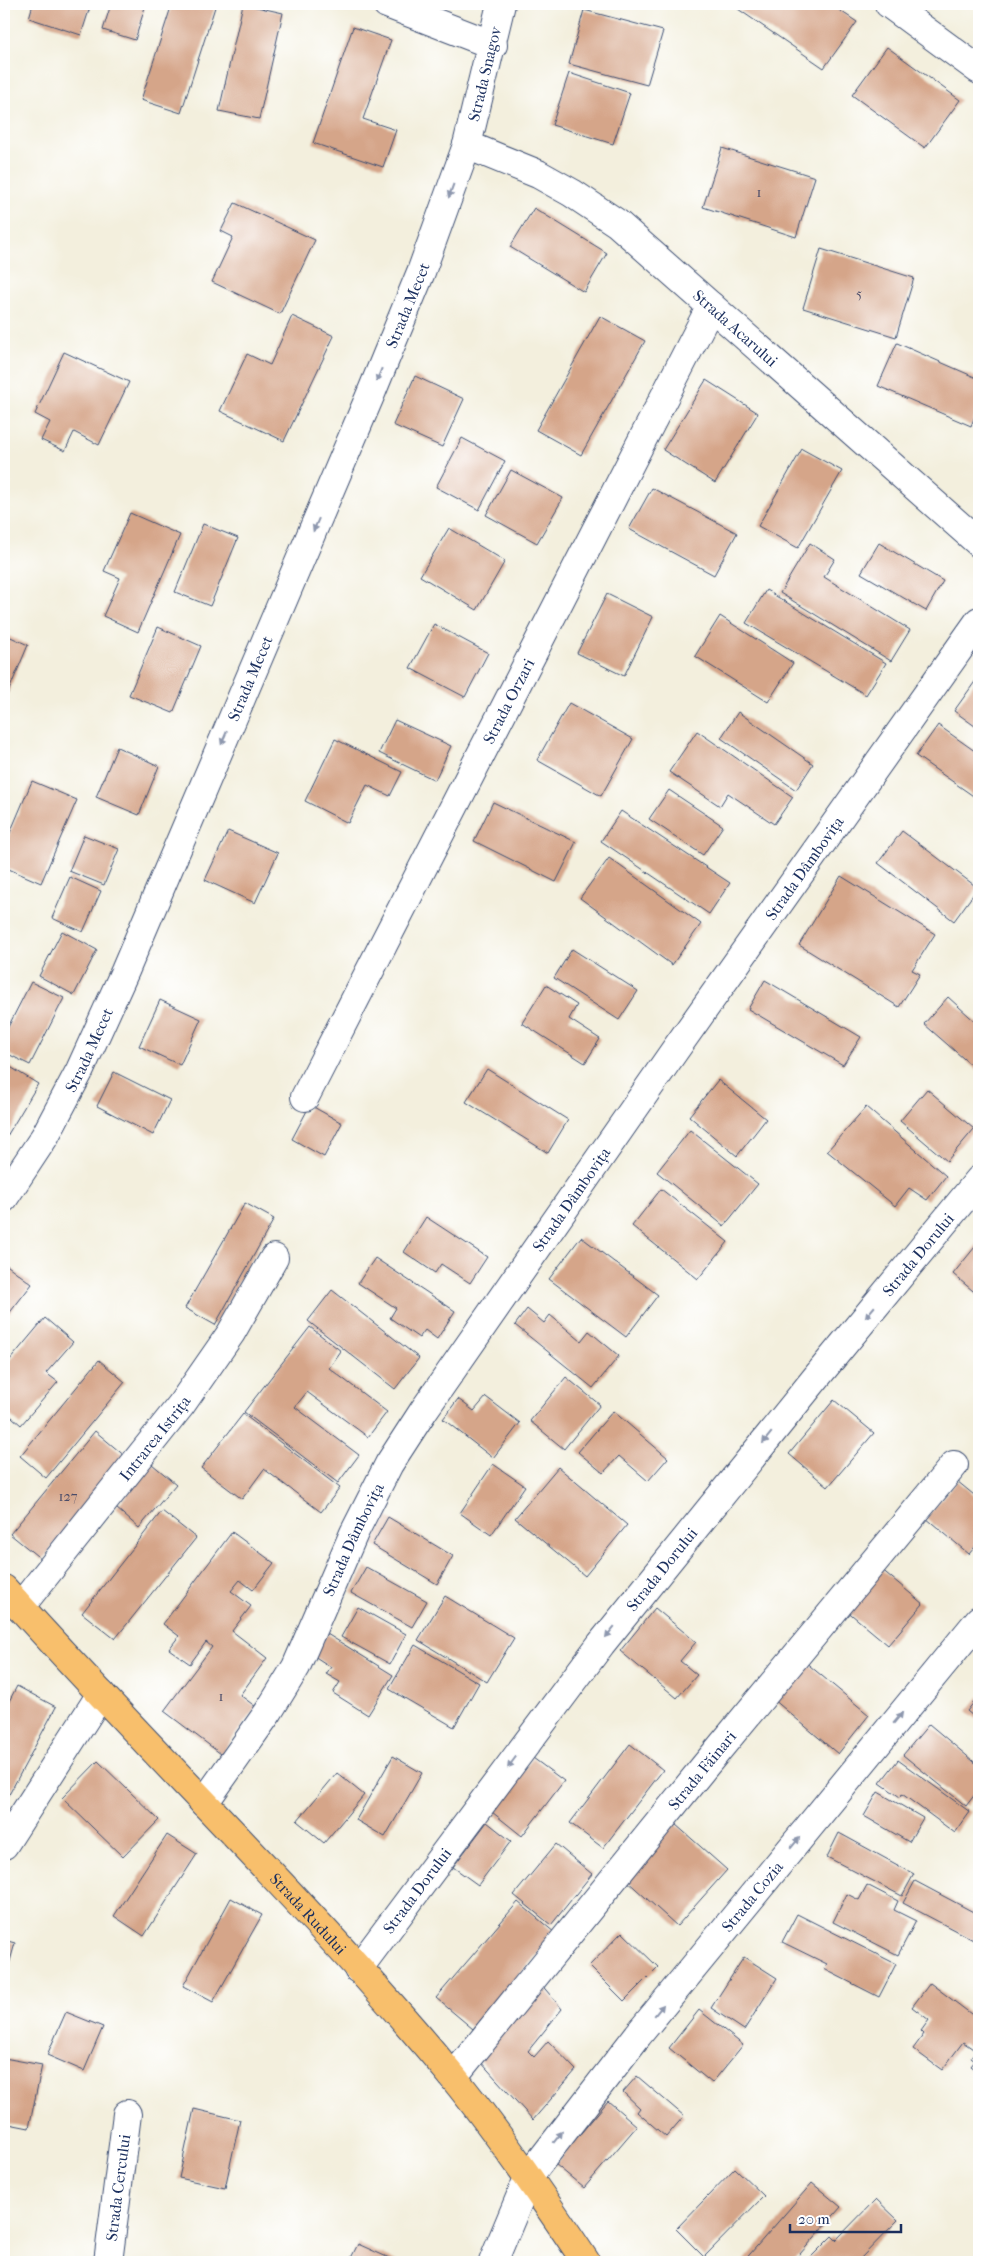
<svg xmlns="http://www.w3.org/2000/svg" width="983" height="2266" font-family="'IM FELL French Canon',serif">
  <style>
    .building { fill: #d5a589 }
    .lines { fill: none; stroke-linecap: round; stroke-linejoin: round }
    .minor-casing { stroke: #3b4c71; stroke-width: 30 }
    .major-casing { stroke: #3b4c71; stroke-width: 30 }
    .minor { stroke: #fff; stroke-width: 28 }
    .major { stroke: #f8bf6c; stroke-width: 28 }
    .oneway { fill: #8d97ae }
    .labels { text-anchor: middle; stroke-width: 4.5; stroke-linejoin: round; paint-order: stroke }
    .number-label { font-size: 14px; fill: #4a4c69 }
    .street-label { font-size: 16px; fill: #1b2f5e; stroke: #fff }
  </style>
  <rect width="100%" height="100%" fill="#fff"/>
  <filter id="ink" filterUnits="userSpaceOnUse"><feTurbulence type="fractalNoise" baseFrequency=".02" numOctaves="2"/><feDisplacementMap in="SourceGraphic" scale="10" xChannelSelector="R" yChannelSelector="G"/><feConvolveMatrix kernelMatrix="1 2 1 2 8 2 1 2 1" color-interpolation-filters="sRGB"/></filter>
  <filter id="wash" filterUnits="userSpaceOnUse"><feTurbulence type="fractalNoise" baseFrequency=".0096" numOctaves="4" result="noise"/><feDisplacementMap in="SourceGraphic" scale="20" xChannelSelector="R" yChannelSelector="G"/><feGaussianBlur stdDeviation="1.12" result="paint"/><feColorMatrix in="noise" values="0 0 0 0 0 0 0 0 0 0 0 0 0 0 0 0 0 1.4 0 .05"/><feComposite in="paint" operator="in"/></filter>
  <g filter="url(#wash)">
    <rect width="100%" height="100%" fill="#f3efdd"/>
    <g id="blocks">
      <path class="building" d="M33 4H91L81 35 29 18Z
        M111 4H146L135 40 103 30Z
        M172 4H216L181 113 141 100Z
        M243 4 283 13 259 119 219 111Z
        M741 4H830L857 22 824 68 738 9Z
        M584 10 663 31 647 85 569 64Z
        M353 27 391 40 363 119 396 130 383 167 313 143Z
        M887 47 960 100 925 148 852 95Z
        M569 73 630 93 613 144 552 125Z
        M722 148 815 177 796 237 703 207Z
        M235 203 315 240 280 314 212 282 233 237 221 231Z
        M534 208 607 253 584 292 510 247Z
        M821 249 914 278 896 337 803 308Z
        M292 316 334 336 284 441 220 411 247 354 270 365Z
        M600 316 645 341 581 455 536 430Z
        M897 343 979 379V406L971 426 878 386Z
        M64 352 129 382 99 445 74 432 65 451 41 440 50 422 35 414Z
        M415 376 464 399 442 447 393 425Z
        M706 380 758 413 715 483 663 450Z
        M462 438 505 461 479 510 436 487Z
        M802 449 842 471 798 548 758 526Z
        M511 470 563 498 537 543 486 515Z
        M652 488 737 533 714 575 629 529Z
        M130 513 180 535 138 632 103 616 120 578 104 571Z
        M203 524 238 538 210 606 175 592Z
        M449 528 505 561 477 610 420 576Z
        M810 543 835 559 824 577 910 630 891 661 780 593Z
        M879 543 943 581 926 611 861 573Z
        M766 590 886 663 866 695 746 623Z
        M607 594 653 617 624 676 577 653Z
        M720 616 793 663 768 702 695 656Z
        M434 624 488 653 465 697 410 668Z
        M158 627 201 646 173 713 129 695Z
        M4 634 28 645 4 702Z
        M979 676V729L954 711Z
        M569 703 633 739 601 796 537 760Z
        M738 712 813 764 796 790 721 738Z
        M395 720 451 746 435 780 379 753Z
        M938 725 979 754V800L916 756Z
        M697 731 793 797 774 824 728 793 720 806 669 772Z
        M335 739 402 772 390 796 367 785 348 823 305 801Z
        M117 747 159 766 139 815 96 797Z
        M32 781 77 800 41 883 4 867V847Z
        M669 790 723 826 703 855 649 819Z
        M493 802 576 842 556 882 474 841Z
        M621 811 730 883 709 914 601 841Z
        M228 831 278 853 255 903 205 880Z
        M902 831 978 888 954 921 878 863Z
        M84 835 119 849 104 885 69 871Z
        M609 858 701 924 672 965 580 898Z
        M841 876 935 934 912 970 920 974 899 1007 799 945Z
        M70 877 101 891 83 932 52 918Z
        M62 931 97 950 74 995 39 976Z
        M572 949 638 991 619 1020 554 978Z
        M765 980 861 1037 843 1065 748 1009Z
        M31 982 64 998 30 1065 4 1052V1035Z
        M546 985 577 1005 569 1019 600 1039 585 1063 522 1023Z
        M948 997 979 1025V1072L924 1024Z
        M160 1000 201 1019 180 1065 139 1046Z
        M4 1063 38 1084 4 1141Z
        M487 1069 568 1120 548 1153 466 1102Z
        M114 1072 170 1100 153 1135 97 1106Z
        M718 1080 766 1119 737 1156 689 1116Z
        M927 1089 974 1129 947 1161 900 1121Z
        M310 1105 342 1123 324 1157 292 1139Z
        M866 1107 946 1176 927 1200 909 1188 895 1206 827 1151Z
        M690 1130 758 1184 724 1226 657 1172Z
        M661 1189 728 1242 698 1279 632 1226Z
        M245 1203 274 1219 215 1325 185 1308Z
        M426 1217 487 1257 470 1283 441 1264 435 1273 404 1252Z
        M581 1237 658 1295 626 1337 549 1279Z
        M979 1242V1296L953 1274Z
        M375 1258 455 1311 437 1339 425 1330 419 1338 390 1318 396 1308 358 1283Z
        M4 1263 32 1284 4 1320Z
        M332 1290 419 1358 395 1389 308 1321Z
        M527 1309 544 1323 550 1315 581 1341 589 1331 619 1356 593 1388 515 1325Z
        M45 1318 73 1342 46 1373 58 1382 21 1425 4 1410V1367Z
        M310 1327 341 1351 329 1368 387 1412 368 1437 307 1392 295 1407 359 1455 338 1483 244 1412Z
        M99 1360 125 1382 46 1478 20 1456Z
        M566 1377 600 1405 564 1449 530 1421Z
        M486 1397 520 1423 493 1458 443 1419 458 1399 474 1411Z
        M834 1400 874 1433 828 1487 789 1454Z
        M613 1411 668 1458 648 1481 619 1456 603 1473 578 1452Z
        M243 1414 340 1488 321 1512 264 1469 242 1499 201 1468Z
        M95 1431 126 1457 42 1560 10 1534Z
        M152 1464 176 1484 139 1528 116 1508Z
        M493 1464 525 1486 491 1535 460 1513Z
        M558 1467 627 1525 585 1576 515 1518Z
        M957 1481 979 1499V1542L969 1554 926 1518Z
        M162 1511 196 1538 115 1639 82 1613Z
        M388 1517 453 1556 437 1584 372 1545Z
        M232 1532 274 1563 253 1590 240 1580 231 1591 251 1606 232 1631 267 1658 240 1695 256 1707 221 1754 164 1711 212 1647 206 1642 190 1664 169 1649 179 1636 163 1624Z
        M366 1567 427 1601 412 1627 351 1593Z
        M880 1568 923 1604 888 1645 846 1610Z
        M445 1596 514 1638 487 1682 418 1640Z
        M358 1607 406 1634 390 1664 341 1637Z
        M655 1608 696 1642 680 1661 697 1675 677 1698 620 1651Z
        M327 1634 393 1675 368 1715 333 1693 340 1682 326 1674 331 1667 314 1656Z
        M415 1645 479 1683 454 1727 389 1689Z
        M804 1661 869 1715 838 1754 773 1699Z
        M17 1686 56 1707 4 1804V1711Z
        M979 1696V1721L967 1711Z
        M929 1724 979 1766V1789L966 1806 903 1755Z
        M630 1744 663 1770 603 1848 570 1823Z
        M393 1756 422 1773 385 1837 356 1820Z
        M533 1758 564 1781 522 1836 492 1812Z
        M898 1760 970 1812 955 1833 902 1794 900 1797 880 1783Z
        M98 1761 159 1820 123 1857 62 1798Z
        M337 1773 364 1795 324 1843 297 1821Z
        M878 1792 923 1818 909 1842 864 1816Z
        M487 1822 511 1841 478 1885 453 1867Z
        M675 1824 727 1870 677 1926 625 1879Z
        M839 1833 914 1874 902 1896 827 1857Z
        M167 1835 197 1854 144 1936 114 1916Z
        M556 1844 592 1874 551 1925 514 1895Z
        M915 1881 979 1915V1943L903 1903Z
        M867 1885 898 1901 894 1910 916 1921 898 1955 833 1922 847 1894 859 1900Z
        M231 1898 262 1915 213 2002 183 1986Z
        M518 1902 555 1933 473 2029 436 1998Z
        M797 1914 896 1964 879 1997 824 1969 827 1964 782 1942Z
        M622 1932 658 1967 624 2001 589 1966Z
        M4 1940 15 1943 4 1983Z
        M744 1957 777 1978 744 2030 711 2008Z
        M540 1983 562 2009 528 2051 534 2057 548 2041 576 2070 533 2120 479 2060Z
        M930 1983 979 2020V2072L971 2066 975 2061 971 2058 976 2051 963 2042 942 2070 913 2049 924 2034 921 2031 929 2020 912 2007Z
        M699 2010 743 2045 712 2083 669 2048Z
        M66 2012 103 2027 84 2071 47 2055Z
        M4 2058 42 2065 29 2128 4 2123Z
        M637 2076 684 2116 666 2137 637 2112 640 2108 623 2092Z
        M608 2101 637 2126 584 2188 555 2164Z
        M194 2109 240 2120 225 2188 179 2178Z
        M735 2168 764 2196 704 2257 676 2229Z
        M812 2183 841 2207 793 2262H743Z
        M876 2199 898 2220 858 2261 859 2262H806L832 2236 836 2240Z
        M358 2244 398 2262H349Z"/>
    </g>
  </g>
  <g filter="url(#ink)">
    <use href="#blocks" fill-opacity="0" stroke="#3b4c71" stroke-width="1"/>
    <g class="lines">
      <defs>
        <g id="minor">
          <path d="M387 4 493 45"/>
          <path d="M889 4 979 70"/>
          <path id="s1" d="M467 145 538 174 572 193 617 223 979 543"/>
          <path id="s2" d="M305 1097 711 306"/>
          <path id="s3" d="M4 1198 45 1136 80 1070 125 971 370 396 421 272 467 145 501 4"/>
          <path id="s4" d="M20 1607 181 1405 231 1333 274 1258"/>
          <path id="s5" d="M204 1803 269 1711 296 1667 354 1533 389 1464 424 1410 675 1050 979 621"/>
          <path d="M4 1845 101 1694"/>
          <path id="s6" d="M358 1969 601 1644 819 1374 979 1180"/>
          <path id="s7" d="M453 2077 704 1767 954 1465"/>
          <path id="s8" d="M108 2262 127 2114"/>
          <path id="s9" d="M493 2262 529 2176 638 2035 979 1620"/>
        </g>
        <g id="major">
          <path id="s10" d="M4 1589C151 1753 312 1907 453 2077 501 2136 544 2199 586 2262"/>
        </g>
      </defs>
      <use href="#minor" class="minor-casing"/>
      <use href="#major" class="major-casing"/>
      <use href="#minor" class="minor"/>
      <use href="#major" class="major"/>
    </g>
    <defs><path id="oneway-solid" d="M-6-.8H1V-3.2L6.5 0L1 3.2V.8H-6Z" transform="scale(1.25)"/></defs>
    <g class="oneway">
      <use href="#oneway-solid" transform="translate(451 191) rotate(110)"/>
      <use href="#oneway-solid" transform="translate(379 375) rotate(112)"/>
      <use href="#oneway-solid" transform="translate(316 525) rotate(113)"/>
      <use href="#oneway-solid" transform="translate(224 738) rotate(113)"/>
      <use href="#oneway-solid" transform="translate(870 1312) rotate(130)"/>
      <use href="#oneway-solid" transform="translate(767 1438) rotate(129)"/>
      <use href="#oneway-solid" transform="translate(610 1632) rotate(129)"/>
      <use href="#oneway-solid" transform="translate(898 1718) rotate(-50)"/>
      <use href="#oneway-solid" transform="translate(512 1762) rotate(127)"/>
      <use href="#oneway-solid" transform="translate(795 1843) rotate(-50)"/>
      <use href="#oneway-solid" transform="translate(659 2010) rotate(-51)"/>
      <use href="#oneway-solid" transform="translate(558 2137) rotate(-52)"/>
    </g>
  </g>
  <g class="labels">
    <g class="number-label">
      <text x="759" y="197">1</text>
      <text x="859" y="298">5</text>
      <text x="68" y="1501">127</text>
      <text x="221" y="1701">1</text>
    </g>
    <g class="street-label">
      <text dy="6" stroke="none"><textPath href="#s3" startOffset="1225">Strada Snagov</textPath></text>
      <text dy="6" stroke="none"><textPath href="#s3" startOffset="981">Strada Mecet</textPath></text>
      <text dy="6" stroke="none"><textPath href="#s1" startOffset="328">Strada Acarului</textPath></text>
      <text dy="6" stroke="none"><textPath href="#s3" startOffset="576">Strada Mecet</textPath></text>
      <text dy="6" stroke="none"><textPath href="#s2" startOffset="445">Strada Orzari</textPath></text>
      <text dy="6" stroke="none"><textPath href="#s5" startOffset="1114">Strada Dâmbovița</textPath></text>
      <text dy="6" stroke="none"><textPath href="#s3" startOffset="171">Strada Mecet</textPath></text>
      <text dy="6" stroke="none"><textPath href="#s5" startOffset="709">Strada Dâmbovița</textPath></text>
      <text dy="6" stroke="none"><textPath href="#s6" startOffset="908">Strada Dorului</textPath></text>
      <text dy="6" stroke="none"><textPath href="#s4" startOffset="216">Intrarea Istrița</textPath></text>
      <text dy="6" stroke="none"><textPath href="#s5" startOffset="304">Strada Dâmbovița</textPath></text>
      <text dy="6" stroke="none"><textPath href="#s6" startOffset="502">Strada Dorului</textPath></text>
      <text dy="6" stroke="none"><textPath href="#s7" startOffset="395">Strada Făinari</textPath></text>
      <text dy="6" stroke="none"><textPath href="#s6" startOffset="98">Strada Dorului</textPath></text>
      <text dy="6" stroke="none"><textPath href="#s9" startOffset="451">Strada Cozia</textPath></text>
      <text dy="6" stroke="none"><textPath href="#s10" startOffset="445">Strada Rudului</textPath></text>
      <text dy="6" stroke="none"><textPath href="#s8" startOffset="75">Strada Cercului</textPath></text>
    </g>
  </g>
  <rect width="983" height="2266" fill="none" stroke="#fff" stroke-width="20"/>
  <path d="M790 2224v8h111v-8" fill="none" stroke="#1b2f5e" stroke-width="2.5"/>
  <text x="798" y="2224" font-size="15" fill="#1b2f5e" stroke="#ffffff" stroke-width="4" paint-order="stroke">20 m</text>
</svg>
